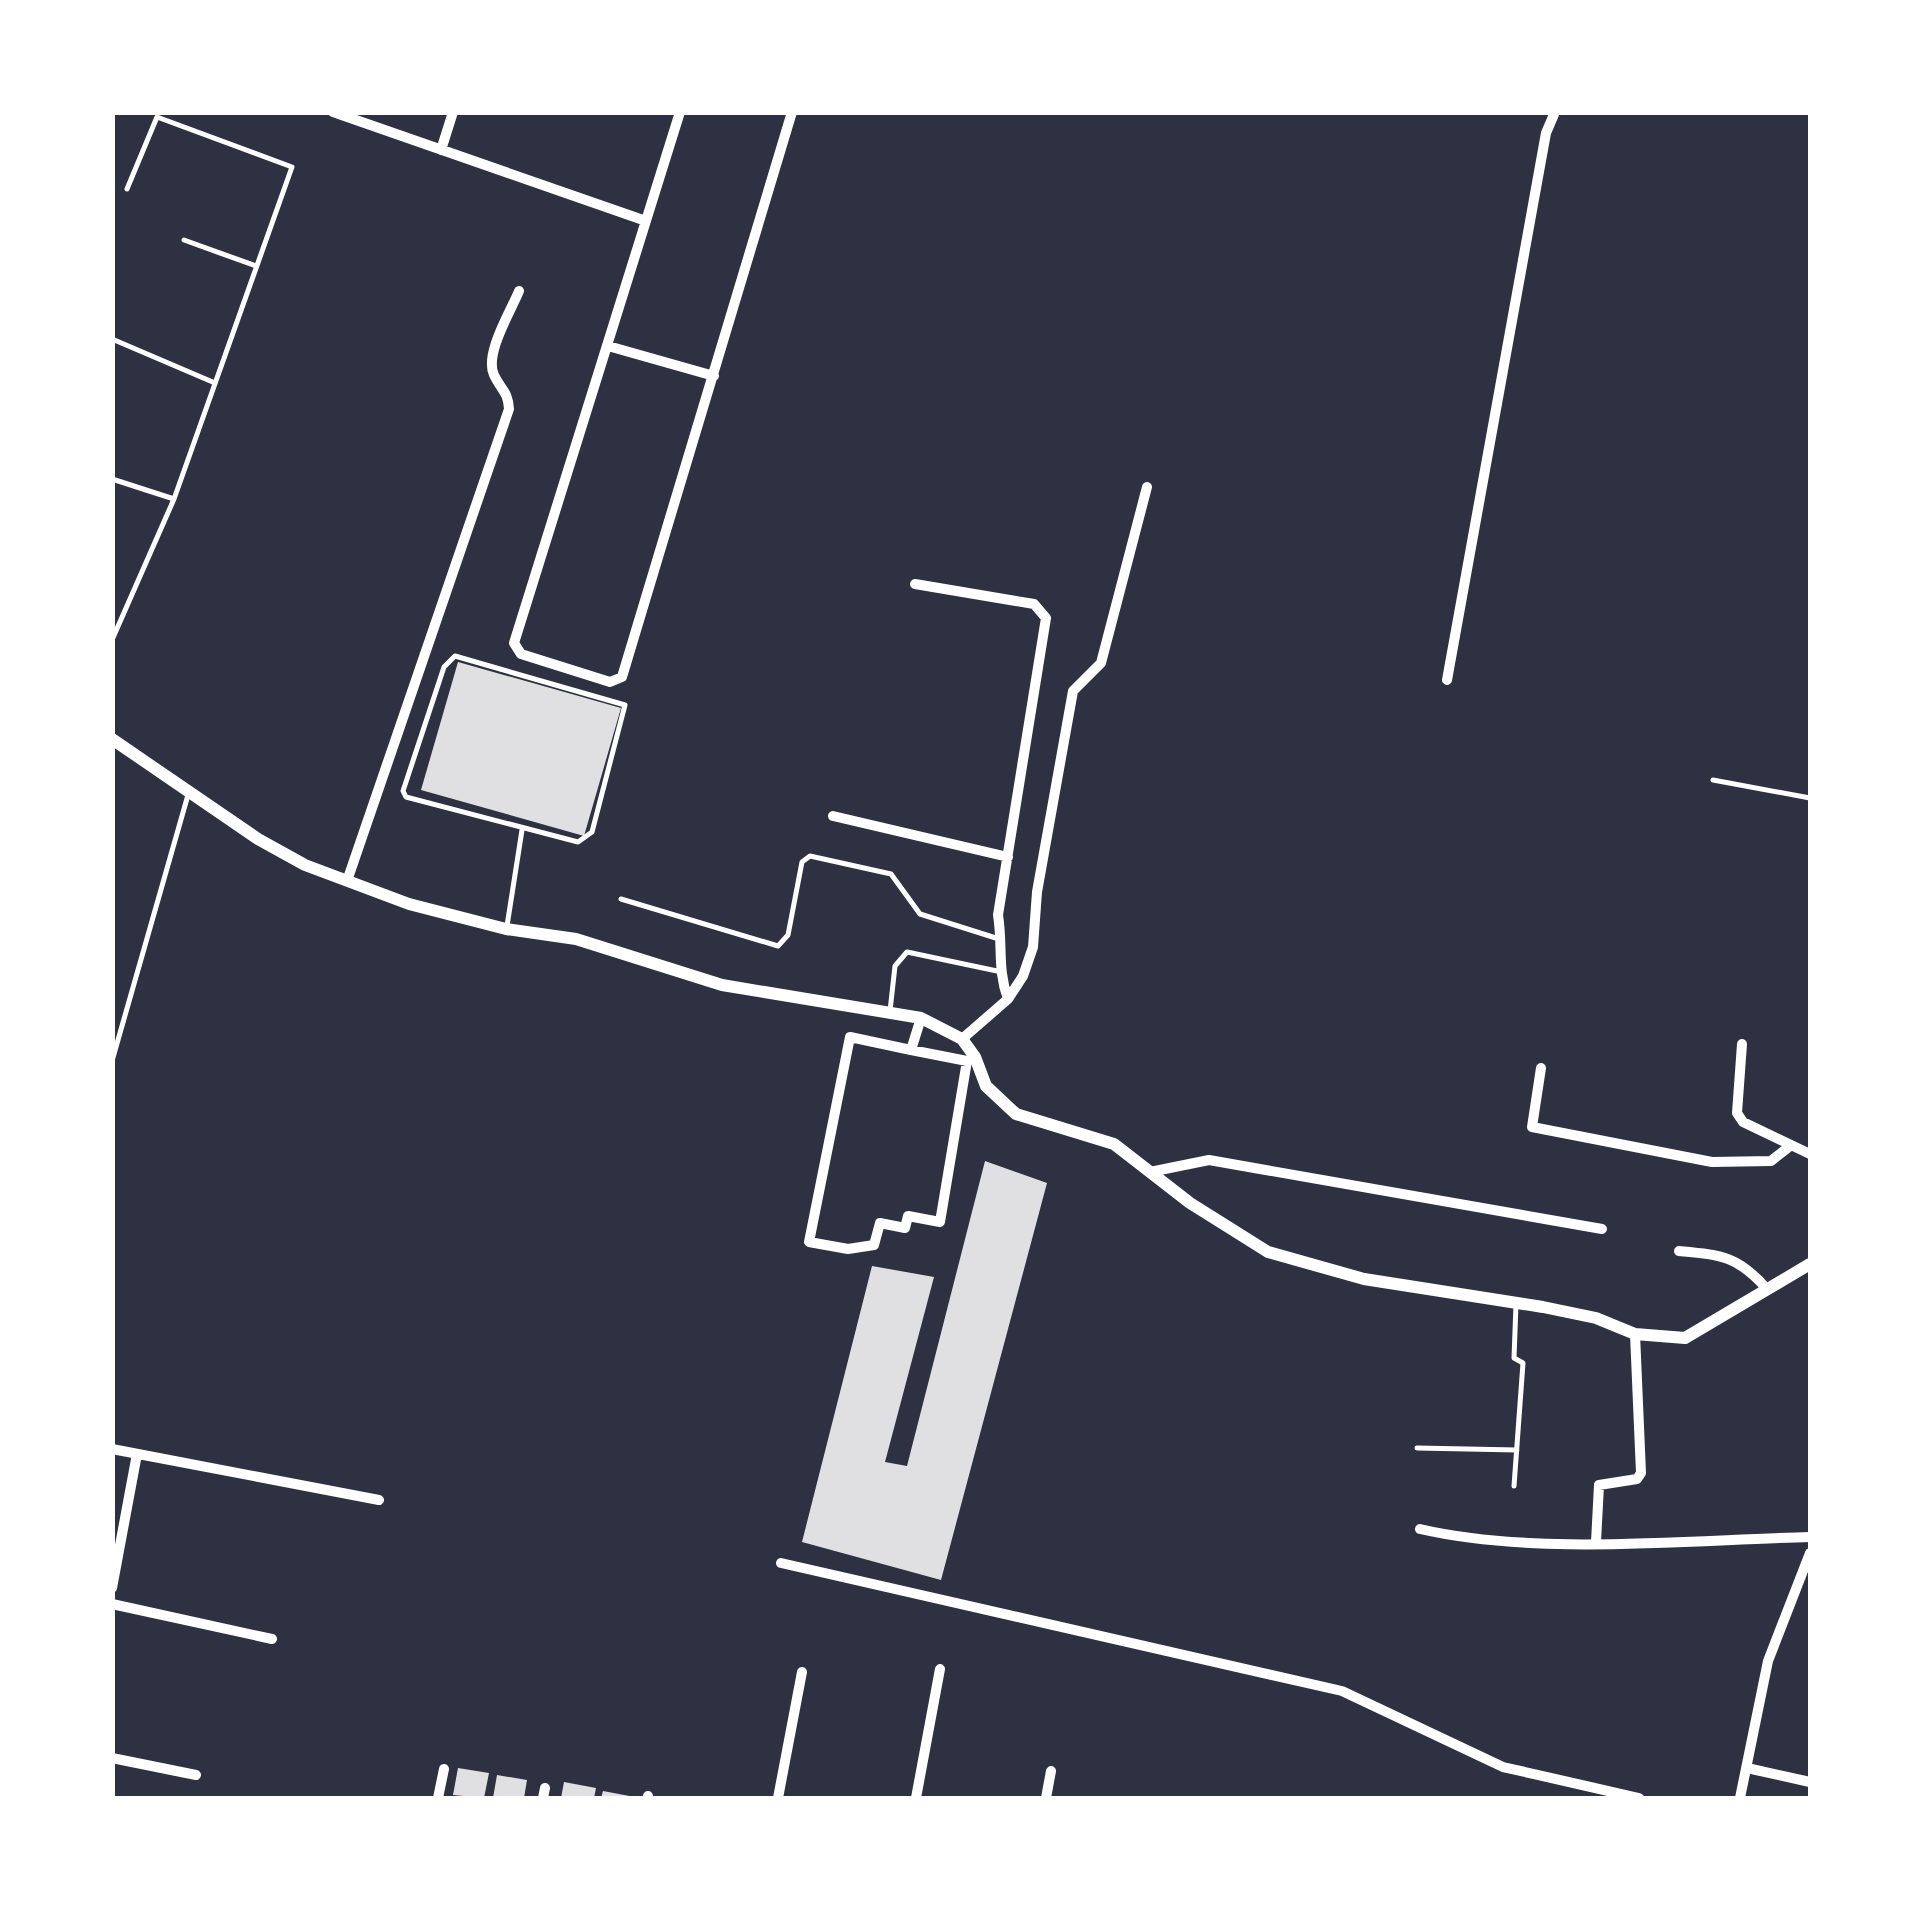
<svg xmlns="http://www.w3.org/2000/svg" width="1923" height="1911" font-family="'Source Sans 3',sans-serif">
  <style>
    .building { fill: #e0e0e3 }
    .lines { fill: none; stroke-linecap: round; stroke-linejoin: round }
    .service { stroke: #fff; stroke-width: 5 }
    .minor { stroke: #fff; stroke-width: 10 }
    .tertiary { stroke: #fff; stroke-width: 12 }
  </style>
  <rect width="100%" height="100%" fill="#2d3142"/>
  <path class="building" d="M458 662 621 708 584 836 421 790Z
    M985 1161 1047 1183 941 1580 802 1542 872 1266 934 1277 885 1462 907 1466Z
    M458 1768 489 1773 484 1798 453 1795Z
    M497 1775 527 1780 524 1798H493Z
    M564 1782 596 1788 594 1798H561Z
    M603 1791 635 1797V1798H601Z"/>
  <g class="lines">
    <path class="service" d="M184 240 256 266
      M112 339 215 383
      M112 479 174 499
      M112 640 174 499 292 167 157 117 127 189
      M455 656 625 705 592 832 578 842 406 797 403 791 444 667Z
      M1713 780 1810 798
      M621 899 778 946 788 935 802 862 810 856 891 874 920 914 999 939
      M507 926 522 830
      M890 1011 895 966 907 952 997 971
      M112 1061 188 795
      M1417 1448 1517 1450
      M1514 1486 1523 1363 1514 1358 1516 1304"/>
    <path class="minor" d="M333 112 646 221
      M680 112 514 643 521 654 610 682 622 677 792 112
      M441 150 453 112
      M608 346 714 376
      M915 584 1034 604 1046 618 998 915C1003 946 997 969 1008 999
      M1447 680 1546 133 1555 112
      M833 816 1008 857
      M347 881 509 409C508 391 501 390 494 375 484 354 511 311 519 291
      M962 1039 1008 999 1023 976 1033 947 1037 892 1073 691 1101 663 1147 487
      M1742 1044 1737 1113 1743 1122 1810 1154
      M911 1050 967 1061 940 1222 908 1216 905 1228 880 1223 874 1245 848 1249 809 1242 850 1037 911 1050 921 1018
      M1541 1068 1532 1127 1712 1162 1771 1161 1790 1146
      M1150 1172 1209 1160 1602 1229
      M1679 1251C1722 1255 1738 1256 1767 1289
      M112 1449 379 1500
      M1420 1529C1537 1556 1689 1540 1810 1537
      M1596 1542 1599 1485 1637 1479 1641 1473 1635 1334
      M781 1563 1342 1691 1503 1767 1639 1798
      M112 1588 137 1454
      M112 1604 272 1639
      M112 1758 196 1775
      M1747 1768 1810 1782
      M438 1798 444 1769
      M543 1798 545 1788
      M648 1798V1796
      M778 1798 802 1672
      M916 1798 940 1669
      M1046 1798 1051 1771
      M1740 1798 1768 1661 1810 1553"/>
    <path class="tertiary" d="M112 739 258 839 305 865 409 904 506 929 576 939 722 985 921 1018 962 1039 975 1057 986 1086 1016 1114 1114 1144 1190 1203 1268 1252 1364 1279 1543 1307 1596 1318 1635 1334 1685 1338 1810 1264"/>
  </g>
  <rect width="1923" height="1911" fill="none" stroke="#ffffff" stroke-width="230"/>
</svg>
